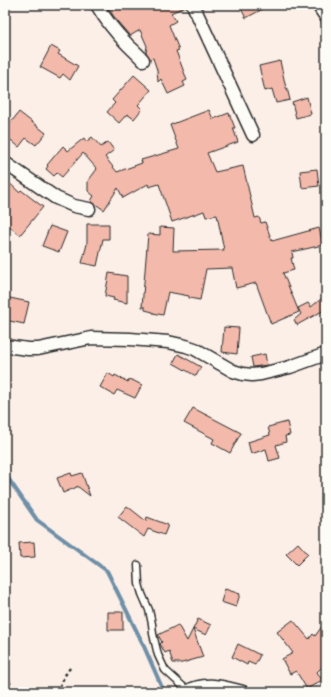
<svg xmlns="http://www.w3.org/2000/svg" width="331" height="697" font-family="'Architects Daughter',sans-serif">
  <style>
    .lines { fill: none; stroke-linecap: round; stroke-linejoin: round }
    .stream { stroke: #6e8fa7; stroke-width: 4 }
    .building { fill: #f3b9aa; stroke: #2b2b2b }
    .lane-casing { stroke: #2b2b2b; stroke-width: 9 }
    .street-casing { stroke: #2b2b2b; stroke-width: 15 }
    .path { stroke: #2b2b2b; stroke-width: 2.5; stroke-dasharray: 3 3; stroke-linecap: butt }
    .lane { stroke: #fdfcf7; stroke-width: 6 }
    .street { stroke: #fdfcf7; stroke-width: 12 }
  </style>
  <rect width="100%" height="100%" fill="#fbefe8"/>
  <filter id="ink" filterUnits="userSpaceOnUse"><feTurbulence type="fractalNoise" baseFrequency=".025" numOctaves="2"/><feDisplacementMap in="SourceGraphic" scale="8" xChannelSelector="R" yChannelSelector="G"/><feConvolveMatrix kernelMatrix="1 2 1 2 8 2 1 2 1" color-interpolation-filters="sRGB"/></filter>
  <g filter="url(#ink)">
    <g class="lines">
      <path class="stream" d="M5 474 37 520 107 571 142 642 164 692"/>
    </g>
    <path class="building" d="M106 5H186V6L171 13 176 21 169 25 179 50 176 51 187 80 183 82 185 86 168 94 161 79 158 82 157 70 153 58 150 59 146 52 147 46 140 30 130 36 117 21Z
      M239 5H270L246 18Z
      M51 46 60 51 58 54 78 66 70 80 63 74 60 78 40 67Z
      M280 61 286 88H287L290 100 276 103 272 89 265 91 259 66Z
      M134 75 151 90 138 105 142 109 134 119 127 114 119 123 107 112 115 103 112 100Z
      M307 97 311 114 296 118 292 102Z
      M209 110 213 119 229 113 235 128H233L238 142 207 153 215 172 243 166 255 218 259 217 261 223 265 222 272 241 319 228 323 245 292 252 293 258H291L294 270 283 273 299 312 271 324 256 283 236 288 232 268 206 269 200 300 189 298V296L168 292 163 315 153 313V312L145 310V307H142L148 234 160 235V227L174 228 173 251 224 250 217 215 206 217 204 211 172 222 159 184 149 187 148 184 123 198 118 188 104 210 91 201 94 196 88 191V181L97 169 83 153 62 177 57 173 54 176 46 169 48 166 47 165 63 146 68 151 84 138 86 142 92 137 101 147 108 142 114 150 105 157 117 172 142 163 141 160 179 149 170 125Z
      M19 112 46 133 36 145 26 138 19 147 5 135V130Z
      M317 169 319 186 302 188 300 171Z
      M5 179 19 192 21 190 43 207 20 235 5 223Z
      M87 224H109V239H103L97 266 82 263 87 244Z
      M50 226 67 232 59 252 42 246Z
      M109 273 127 276V303L113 300 114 298 105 296Z
      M326 295V309L297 325 294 320 301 314 298 308 308 303 311 307Z
      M5 297 29 302 24 324 5 320Z
      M224 327 239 328 237 354 222 352Z
      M178 354 201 367 196 376 173 363Z
      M265 354 267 365 253 367 251 357Z
      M108 373 114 377 115 375 128 382 130 379 142 385 135 398 117 390 114 395 100 387Z
      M193 408 241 433 230 453 212 443 214 439 184 423Z
      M287 422 290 435 285 436 286 442 276 445 280 458 269 461 266 449 251 454 248 442 270 435 268 427Z
      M71 473 72 476 82 473 90 496 77 486V487L63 493 57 478Z
      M127 506 146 521 147 517 168 525 164 535 148 529 144 537 118 517Z
      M34 542 35 557 20 558 19 543Z
      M298 543 308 554 297 565 286 554Z
      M225 589 240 594 236 607 221 602Z
      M108 612H123V630H108Z
      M198 619 211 625 206 635 193 629Z
      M293 620 309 639 313 634 315 636 326 621V663L317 672 322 680 307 689 296 671 290 674 282 659 293 653 277 632Z
      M178 625 187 641 193 629 203 657 182 663H173L169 651 165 653 160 644 162 642 158 635Z
      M238 644 260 655 255 665 248 662 247 665 232 657Z"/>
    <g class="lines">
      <defs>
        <path id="lane" d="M138 565 139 584 142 594 149 610 152 624 153 634 158 655 165 670 188 691"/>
        <path id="street" d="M97 5C105 19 116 33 128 45 133 50 139 55 143 60
          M193 5 253 135
          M318 5 326 17
          M5 163 56 198 74 206 89 209
          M5 346 28 349H38L91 338 130 339 168 342 186 346 195 349 233 371 243 374 252 375 261 374 290 367 326 354
          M186 692C206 681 222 687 243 692"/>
      </defs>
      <use href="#lane" class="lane-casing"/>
      <use href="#street" class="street-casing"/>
      <path class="path" d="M5 619V621
        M5 677 9 681 13 690 12 692
        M58 692C61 683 65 673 72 666"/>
      <use href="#lane" class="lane"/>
      <use href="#street" class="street"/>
    </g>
  </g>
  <rect width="331" height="697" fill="none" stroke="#fdfcf7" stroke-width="20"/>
  <rect x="10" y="10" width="311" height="677" fill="none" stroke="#2b2b2b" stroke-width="1.5" filter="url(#ink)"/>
</svg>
